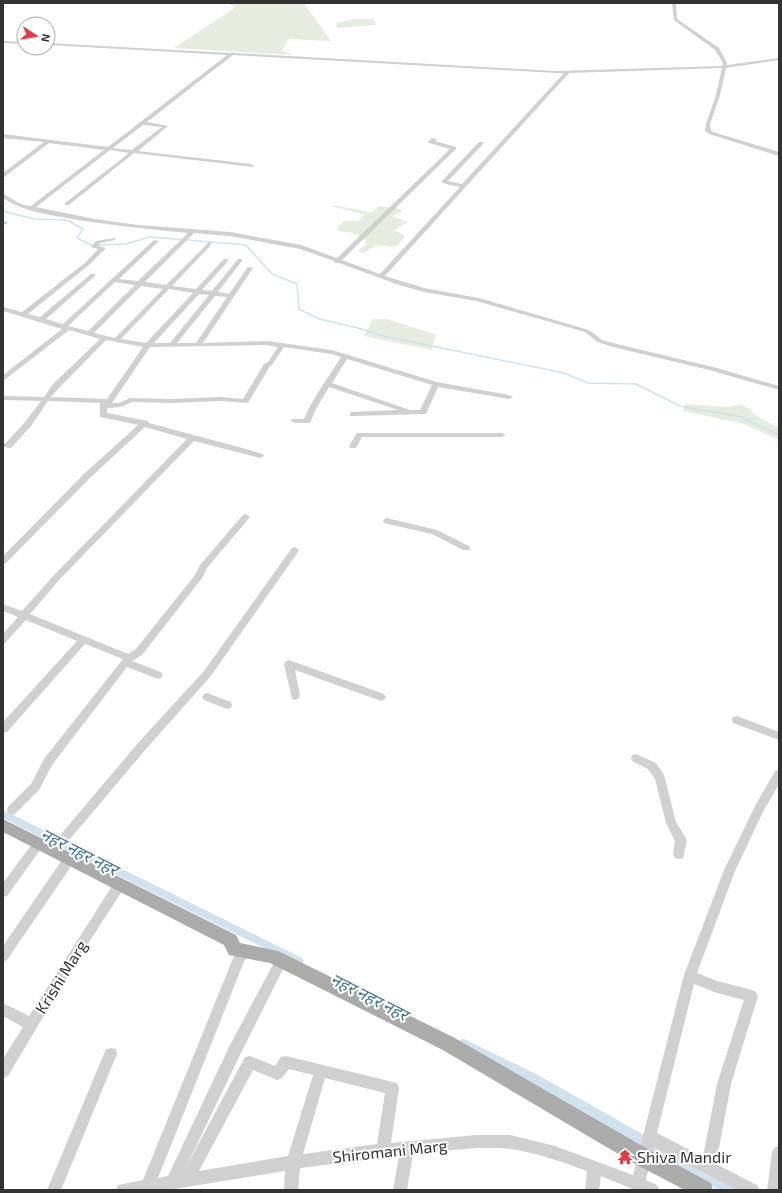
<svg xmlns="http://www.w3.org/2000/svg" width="782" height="1193" font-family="'Exo 2','Noto Sans Devanagari',sans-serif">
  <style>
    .green { fill: #e6ecdf }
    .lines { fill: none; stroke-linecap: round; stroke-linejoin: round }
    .stream { stroke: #cfe2ee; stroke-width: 1.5 }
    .canal { fill: #cfe2ee; fill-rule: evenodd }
    .minor { fill: #d0d0d0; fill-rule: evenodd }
    .major { fill: #ababab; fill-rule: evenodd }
    .labels { text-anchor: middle; stroke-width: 4; stroke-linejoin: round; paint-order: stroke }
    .near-street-label { font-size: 16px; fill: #333; stroke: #fff }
    .near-poi-label { font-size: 16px; fill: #333; stroke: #fff; text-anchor: start }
    .near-water-label { font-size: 17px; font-style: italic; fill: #3f7597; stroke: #fff }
  </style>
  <rect width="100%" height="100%" fill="#fff"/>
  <path class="green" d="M227 3H304L331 41 289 39 282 50 293 55 174 48 236 7Z
    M353 19H374L376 25 337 28 336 23Z
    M333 205 369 212H372L379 206 401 209V212L392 216 407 222V223L394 230 404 235V238L398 245 391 247 376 245 364 253 358 252 366 243 364 238 353 233 339 231 337 228 344 221H358L365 215 331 206Z
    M373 319H386L434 334 436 335 432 350 364 336Z
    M685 404 728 407 742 404 751 410 752 412 755 415 779 428V440L744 424 683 411Z"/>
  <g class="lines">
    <path class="stream" d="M3 209 6 212 34 219 67 220 83 229 77 238 93 246
      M98 245 126 244 150 237 246 245 272 274 297 284 299 309 319 319 358 328 383 336 564 373 588 383 636 384 680 406 741 417 779 435"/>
    <path class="canal" d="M3 810 302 958 304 961 302 964 299 966 296 964 3 818Z
      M464 1039 538 1075 734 1186 735 1190H719L530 1083 460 1048 459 1044 460 1040Z"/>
    <path class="minor" d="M672 3H676L677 19 719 48 727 63V65L779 58V60L726 68 720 95 710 124 711 130 713 132 779 152V156L709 134 705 131 706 124 716 95 722 68 569 73 385 276 424 288 479 298 589 330 602 340 617 344 713 367 779 386V390L709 370 613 347 598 342 585 332 476 301 424 292 399 285 339 263H335L334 261 300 249 230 236 194 233 145 282 166 285 209 242 211 243V245L172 286 196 289 224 259H228V261L202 290 212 291 238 259H242V261L218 292 229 294 248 267 253 268 203 343 267 341 332 350 437 382 509 395 513 397 509 399 438 387 426 414 353 416H350V412L398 410 329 387 316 409 310 423H295L291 421 292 419H304C314 396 328 378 341 357L331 354 284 347 272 365 270 366 248 403 221 401 171 403 132 402 121 407 107 408V413L148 421 149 423 246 449 263 454 264 456 260 458 194 441 61 578 30 614 128 654 136 649 195 575 200 565 243 515 246 514 250 517 207 568 202 578 142 655 132 661 161 672 163 675 161 678 158 679 127 667 52 765 39 790 16 813 12 815 8 813 7 810 8 807 31 784 44 759 123 659 85 644 7 732 3 733V722L77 641 26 620 6 642 3 644V634L18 617 3 611V604L22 611 55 574 187 439 145 427 91 477 6 563 3 564V556L85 473 138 425 100 417V403L48 401 31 426 11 448 3 447V443H6L25 422 41 401 3 400V396L44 397 53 384 100 339 69 330 3 381V375L62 329 3 311V307L22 312 86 262 98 249 91 247 96 241 115 238V240L100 243 98 246 106 248 90 264 28 314 40 317 91 274H95V276L46 319 63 324 154 240 159 241 119 279 138 281 188 233C147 229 107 225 67 218 45 214 22 211 3 198V194C12 198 20 206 31 206L104 150 49 143 3 178V173L44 142 3 138V134L108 147 227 55 48 45V43L231 53 233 52 235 53 555 71 722 66 723 63 715 50 674 20ZM233 55 555 73H564L462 184 448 181 483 144V142H479L442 181V183L460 187 380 274 342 260 456 149V147L435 141 437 139 432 138 428 142 429 143 450 149 337 258 301 245 230 232 138 225 95 219 36 207 110 150 129 153 65 203V205H69L134 153 253 167 254 166 251 164 138 151 168 126 147 122ZM143 125 162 127 132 150 113 148ZM115 282 135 285 88 331 68 326ZM141 286 163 289 115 338 94 333ZM169 289 193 293 146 343 121 339ZM199 294 209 295 170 343H154ZM215 296 227 297 196 343H177ZM106 340 143 347 107 399 51 397 59 388ZM267 345 278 347 268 362 264 364 243 399 221 397 171 399 130 398 119 403H108H112L150 347ZM347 359 432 385 420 410H410L332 383Z
      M775 3H779V4H776Z
      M3 41 24 42V44L3 43Z
      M3 221 7 222 8 223 3 225Z
      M357 433H502L506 435 502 437H362L356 448H350L349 446Z
      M387 518 437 530 469 546 470 548 469 550H463L432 534 384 523 383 521 384 519Z
      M295 547 299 550 298 552 210 677 146 749 70 839 66 841 62 839 60 836 62 833 138 743 204 671 292 548Z
      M289 660 384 694 386 697 384 700 381 701 295 670 300 696 298 699 295 700 292 699 284 664 286 661Z
      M207 693 231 702 232 705 231 708 227 709 204 700 202 697 204 694Z
      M737 716 779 732V740L733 723 732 720 733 717Z
      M636 754 656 763 664 775 676 822 687 840 683 858 679 859 675 858 673 854 675 841 666 823 655 779 648 769 632 761 631 758 632 755Z
      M779 770V784L763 812 735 871 697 973 717 981 752 990 756 992 758 996 731 1084 716 1164 757 1185 759 1190H737L654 1147 646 1180 657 1185 659 1190H635L601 1176 599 1190H585L587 1171C563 1162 537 1153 511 1149 479 1145 445 1152 413 1154L407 1190H393L399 1156 300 1168 298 1190H284L285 1171 168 1190H116L118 1185 143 1180 234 956 240 947 244 945 248 947 250 951 243 964 158 1178 168 1176 230 1045 277 957 281 955 285 957 287 961 240 1055 186 1167 245 1057 250 1056 275 1066 281 1057 286 1056 397 1083 399 1088 391 1143 476 1135H510L555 1146 633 1175 684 975 724 870 755 806 775 771ZM694 984 717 993 744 1000 717 1084 703 1157 657 1133ZM289 1069 313 1075 288 1156 199 1171 253 1070 277 1080 282 1078ZM325 1078 385 1093 377 1144 303 1154Z
      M39 838 43 840 45 843 43 846 7 896 3 897V883L35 840Z
      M70 853 74 854 76 858 74 862 7 960 3 962V946L66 854Z
      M120 879 124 880 126 884 124 888 71 970 8 1076 3 1078V1059L23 1027 3 1016V1003L29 1016 116 880Z
      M111 1048 116 1049 117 1054 61 1190H47L106 1049Z
      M779 1146V1190H767L772 1153 774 1148Z"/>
    <path class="major" d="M3 819 236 935 240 943 278 951 453 1037 651 1151 711 1183 713 1190H685L637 1165 441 1049 270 963 229 955 224 945 3 832Z"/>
  </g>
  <defs>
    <symbol id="temple-bare" viewBox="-9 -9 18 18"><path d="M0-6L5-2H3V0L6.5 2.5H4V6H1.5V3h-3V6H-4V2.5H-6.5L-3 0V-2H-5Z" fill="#e63946" stroke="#fff" stroke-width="2.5" paint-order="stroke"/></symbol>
  </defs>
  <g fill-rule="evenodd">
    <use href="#temple-bare" x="614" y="1146" width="22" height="22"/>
  </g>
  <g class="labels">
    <g class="near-street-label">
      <text transform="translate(61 977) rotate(-58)" y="6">Krishi Marg</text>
      <text transform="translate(390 1151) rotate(-6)" y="6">Shiromani Marg</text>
    </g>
    <g class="near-poi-label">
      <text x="637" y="1163">Shiva Mandir</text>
    </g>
    <g class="near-water-label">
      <text transform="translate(79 852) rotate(27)" y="6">नहर नहर नहर</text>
      <text transform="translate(369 997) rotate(27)" y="6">नहर नहर नहर</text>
    </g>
  </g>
  <rect width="782" height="1193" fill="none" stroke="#333333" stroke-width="8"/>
  <g transform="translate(36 36) rotate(102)"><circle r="19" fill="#ffffff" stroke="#adadad"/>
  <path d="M0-3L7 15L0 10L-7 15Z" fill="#e63946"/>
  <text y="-6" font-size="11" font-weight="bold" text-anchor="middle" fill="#333333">N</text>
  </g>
</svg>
